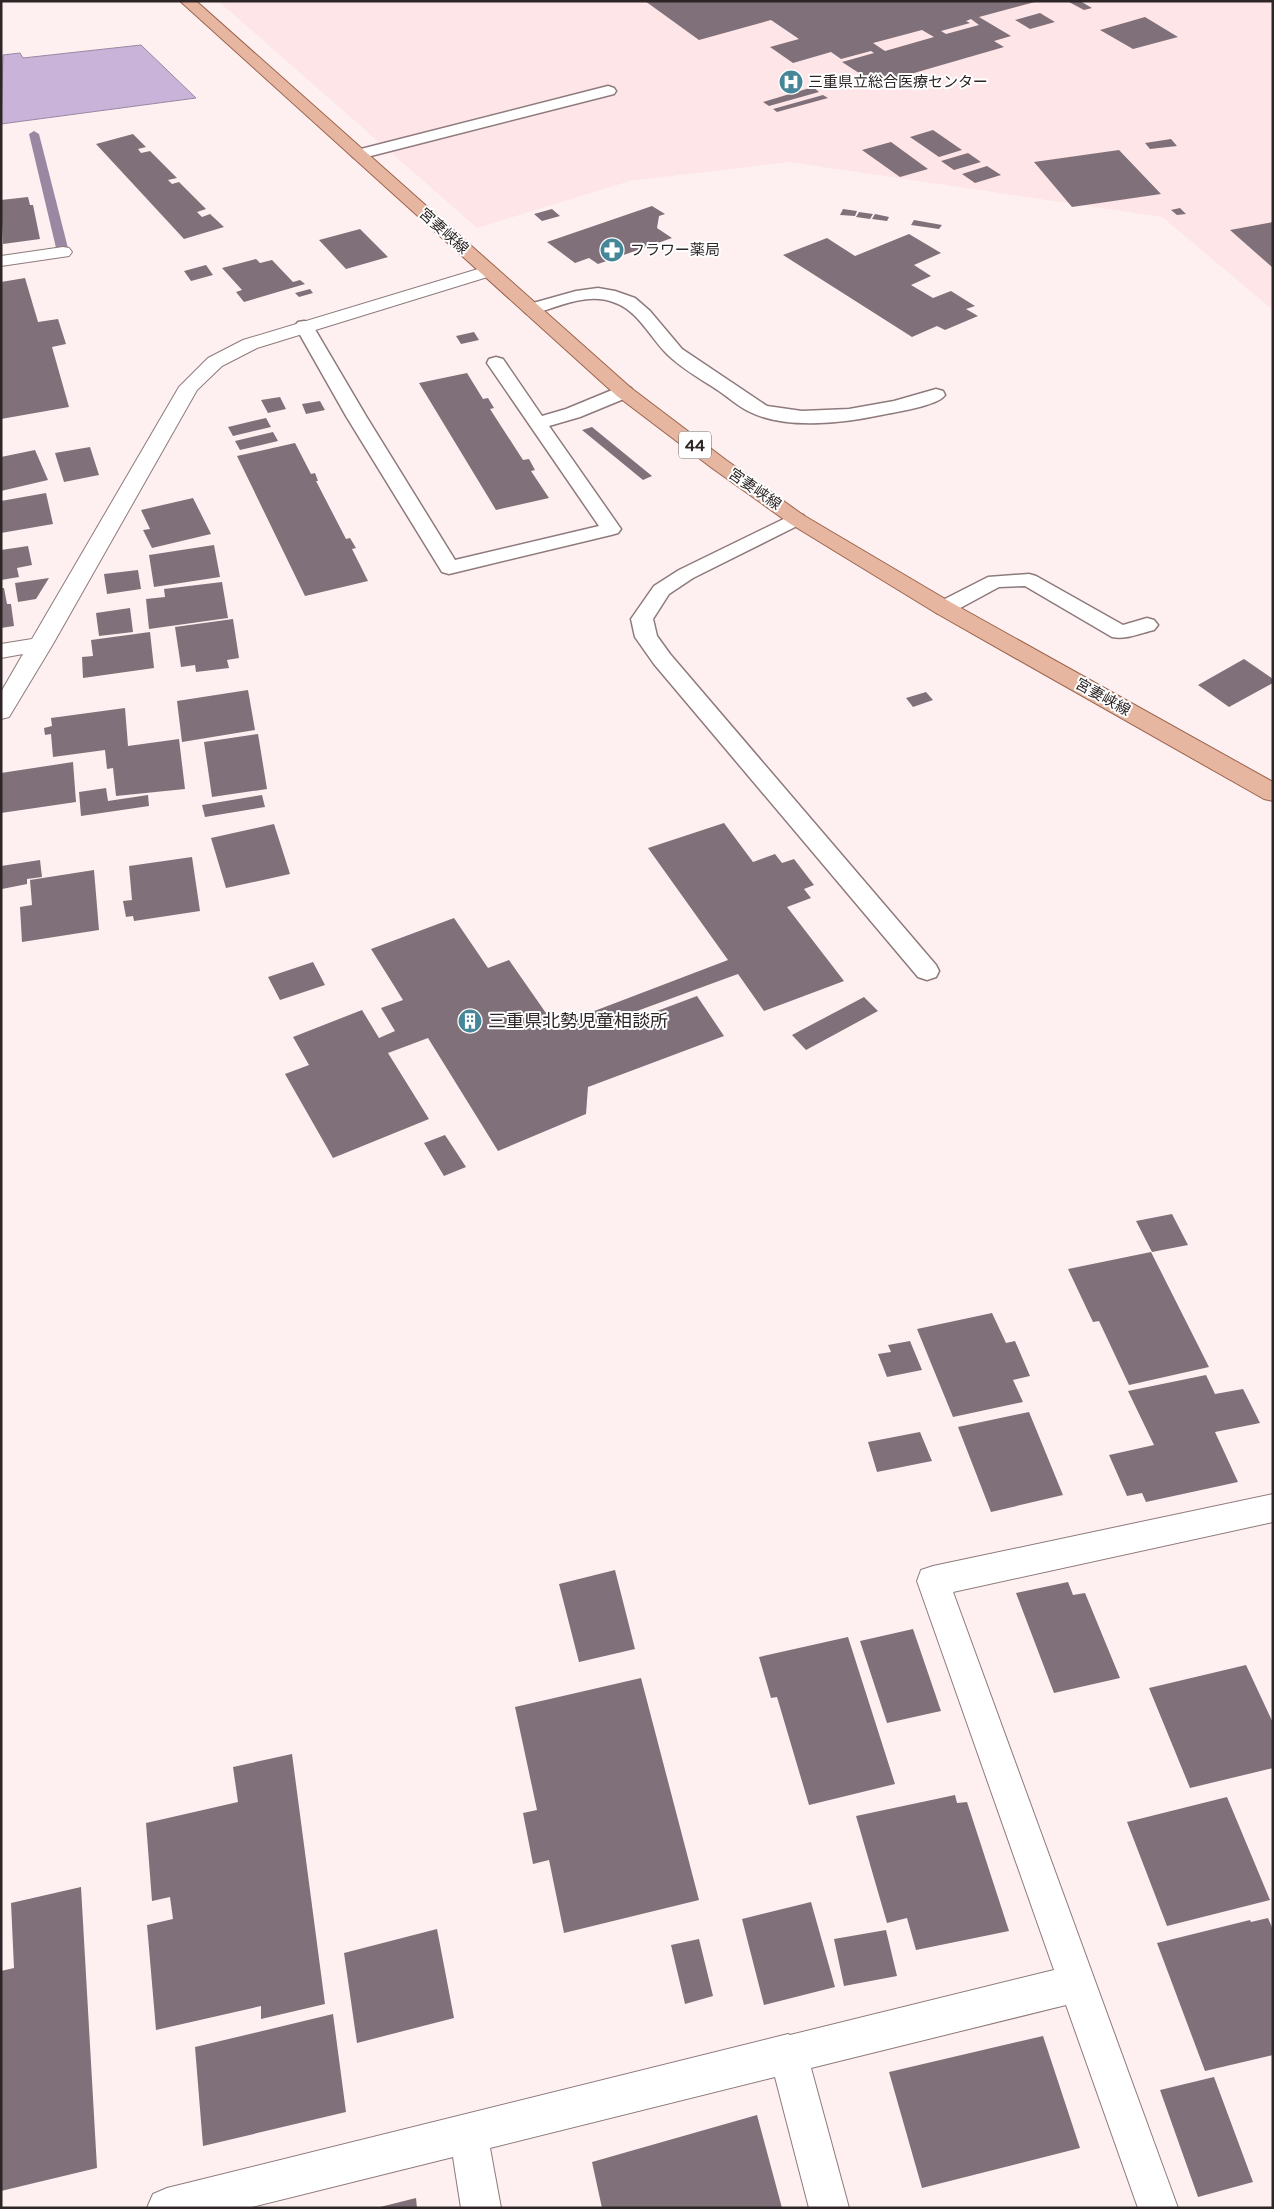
<svg xmlns="http://www.w3.org/2000/svg" width="1274" height="2209" font-family="'Varela Round','Noto Sans JP',sans-serif">
  <style>
    .built { fill: #fee5e7 }
    .water { fill: #c9b3d9; stroke: #9a88a3 }
    .lines { fill: none; stroke-linecap: round; stroke-linejoin: round }
    .stream { fill: #9a88a3; fill-rule: evenodd }
    .building { fill: #807079; fill-rule: evenodd }
    .lane-casing { stroke: #8e7a7c; stroke-width: 3 }
    .street-casing { stroke: #8e7a7c; stroke-width: 2 }
    .primary-casing { stroke: #9b634c; stroke-width: 2 }
    .lane { fill: #fff; fill-rule: evenodd }
    .street { fill: #fff; fill-rule: evenodd }
    .primary { fill: #e6b6a0; fill-rule: evenodd }
    .labels { text-anchor: middle; stroke-width: 4; stroke-linejoin: round; paint-order: stroke }
    .far-poi-label { font-size: 15px; fill: #2d2526; stroke: #fff; text-anchor: start }
    .far-street-label { font-size: 15px; fill: #2d2526; stroke: #fff }
    .shield { fill: #fff; stroke: #6c6667; stroke-width: 1 }
    .shield-label { font-size: 16px; font-weight: bold; fill: #2d2526 }
    .poi-label { font-size: 18px; fill: #2d2526; stroke: #fff; text-anchor: start }
  </style>
  <rect width="100%" height="100%" fill="#fef0f1"/>
  <path class="built" d="M218 1H1273V310L1162 217 789 162 630 181 477 228Z"/>
  <path class="water" d="M141 45 196 98 1 124 3 55 20 53 23 58Z"/>
  <g class="lines">
    <path class="stream" d="M34 131 39 134 69 252 67 254H59L57 252 29 134Z"/>
  </g>
  <path class="building" d="M645 1H1035V2L979 17 1011 36 994 41 1004 47 876 84 842 62 874 53 871 51 841 59 831 52 793 63 770 47 799 39 771 20 699 40ZM971 19 979 25 946 34 941 31 970 23 966 21ZM922 30 934 37 885 51 873 43Z
    M1071 1H1080L1092 8 1084 10 1069 2Z
    M1040 13 1055 22 1030 29 1015 20Z
    M1145 17 1178 37 1133 49 1100 30Z
    M813 87 819 92 769 106 763 102Z
    M823 95 828 98 777 112 773 109Z
    M933 130 962 150 939 157 910 137Z
    M133 134 146 147 138 149 141 153 150 151 177 178 168 180 172 184 179 182 206 209 197 212 202 217 210 214 224 227 184 239 96 144Z
    M1171 139 1177 146 1150 149 1145 143Z
    M891 142 928 169 900 177 862 150Z
    M1119 150 1161 194 1072 207 1034 162Z
    M968 153 981 162 954 170 941 161Z
    M987 166 1001 175 975 183 962 174Z
    M28 197 30 205H33L40 239 3 244 1 200Z
    M652 206 665 214 659 216 657 228 672 238 598 264 589 258 575 263 547 242Z
    M1180 208 1186 214 1177 215 1171 210Z
    M552 209 560 216 542 221 534 214Z
    M843 209 857 211 855 216 840 215Z
    M859 212 873 214 870 219 856 217Z
    M875 214 889 217 887 221 872 219Z
    M914 220 942 225 939 229 911 225Z
    M1273 222V268L1230 230Z
    M360 229 388 257 346 269 319 240Z
    M909 234 941 253 914 265 931 276 911 285 933 298 951 291 975 306 966 309 978 316 945 330 937 326 912 337 783 255 827 238 855 256Z
    M256 259 260 263 272 260 293 282 300 280 305 284 244 302 236 292 242 290 222 268Z
    M206 265 213 275 191 281 184 271Z
    M25 278 38 322 58 319 66 344 52 347 69 407 1 419V282Z
    M310 289 313 293 299 297 295 293Z
    M474 332 479 340 461 344 456 336Z
    M467 373 483 399 488 398 494 408 490 409 523 460 529 459 535 470 531 471 549 498 496 510 419 383Z
    M280 397 286 409 268 413 261 400Z
    M320 401 325 410 306 414 302 404Z
    M266 418 271 427 233 436 228 427Z
    M592 427 652 476 643 480 582 430Z
    M273 432 278 441 240 450 235 441Z
    M295 443 311 474 315 473 318 481H316L346 539 350 538 356 548 352 549 368 581 305 596 237 456Z
    M90 447 99 475 64 482 55 453Z
    M35 450 48 480 1 491V457Z
    M46 493 53 524 1 533V501Z
    M193 498 211 534 152 548 143 530 150 529 141 510Z
    M214 545 220 577 154 587 149 555Z
    M28 546 32 565 17 568 19 577 1 580V550Z
    M138 570 141 589 107 594 104 574Z
    M49 578 36 599 18 602 15 583Z
    M222 582 228 618 149 629 146 599 165 597 164 589Z
    M1 588H4L7 604H11L14 626 1 628Z
    M130 608 133 632 99 636 96 613Z
    M233 619 239 658 227 660 229 668 196 672 195 665 181 667 175 627Z
    M150 632 154 668 83 678 82 657 93 656 91 640Z
    M1244 659 1273 679V683L1229 707 1198 685Z
    M248 690 255 730 182 742 177 701Z
    M926 692 933 700 913 707 906 698Z
    M125 708 128 746 179 739 185 789 116 796 113 768 107 769 105 750 53 757 51 734 45 735 44 728 52 726 51 718Z
    M258 734 267 789 212 797 204 742Z
    M73 762 76 802 1 813V773Z
    M106 788 108 801 148 795 149 806 81 816 79 792Z
    M262 795 265 807 205 817 202 805Z
    M724 823 753 862 775 854 782 863 794 859 814 885 804 889 811 898 787 907 844 981 764 1011 738 974 637 1011 641 1017 697 996 724 1036 588 1087 586 1114 498 1151 428 1038 388 1053 429 1119 333 1158 285 1074 309 1065 293 1037 362 1010 379 1038 395 1031 381 1008 403 1000 371 949 454 918 488 968 509 960 555 1026 728 960 648 848Z
    M274 824 290 874 226 888 211 838Z
    M192 857 200 911 134 921 133 916 126 917 123 901 132 900 129 866Z
    M40 860 42 877 27 879V884L2 889 1 866Z
    M94 870 99 930 22 942 20 907 32 905 30 880Z
    M313 962 325 985 280 1000 268 977Z
    M864 997 878 1011 806 1050 792 1035Z
    M445 1135 466 1167 444 1176 424 1143Z
    M1172 1214 1188 1245 1152 1252 1136 1221Z
    M1151 1252 1209 1367 1129 1385 1099 1321 1093 1322 1068 1269Z
    M992 1313 1006 1343 1015 1341 1030 1376 1013 1380 1023 1402 953 1417 917 1329Z
    M910 1341 922 1370 887 1377 878 1354 891 1352 888 1345Z
    M1206 1375 1215 1394 1243 1389 1260 1423 1215 1432 1238 1482 1146 1502 1142 1493 1127 1496 1109 1455 1154 1445 1128 1391Z
    M1029 1412 1063 1495 991 1512 958 1427Z
    M920 1432 932 1461 877 1472 868 1442Z
    M615 1570 635 1649 579 1662 559 1584Z
    M1068 1582 1073 1595 1085 1593 1120 1678 1054 1693 1016 1593Z
    M913 1629 941 1711 887 1723 860 1641Z
    M848 1637 895 1784 809 1805 777 1697 771 1698 759 1657Z
    M1246 1665 1273 1723V1768L1190 1788 1149 1688Z
    M641 1678 699 1900 564 1933 549 1860 533 1864 523 1813 537 1810 515 1707Z
    M292 1754 325 2004 261 2019V2006L156 2030 147 1925 173 1919 170 1897 152 1901 146 1823 238 1802 233 1767Z
    M955 1795 957 1803 967 1802 1009 1931 916 1950 907 1918 887 1923 856 1816Z
    M1227 1797 1270 1900 1167 1926 1127 1822Z
    M81 1887 97 2168 1 2191V1971L14 1968 11 1903Z
    M811 1902 835 1987 764 2005 742 1919Z
    M1268 1918 1273 1930V2055L1205 2071 1157 1943 1250 1920 1251 1922Z
    M437 1929 454 2018 357 2043 344 1953Z
    M886 1930 897 1976 844 1986 834 1939Z
    M699 1939 713 1996 685 2004 671 1945Z
    M333 2014 346 2112 203 2146 195 2047Z
    M1043 2036 1080 2148 922 2188 889 2072Z
    M1214 2077 1253 2182 1198 2197 1160 2090Z
    M757 2115 782 2208H602L592 2162Z
    M416 2198 417 2208H380V2207Z"/>
  <g class="lines">
    <defs>
      <path id="lane" d="M608 86 614 88 616 91 614 94 359 159 353 157 351 154 353 151Z
        M598 288 615 291 635 298 650 311 682 349 767 406 802 411 849 409 894 401 936 389 943 391 945 395C938 406 895 412 881 415 844 423 786 430 750 412 737 406 726 395 713 387 697 377 680 367 667 354 649 336 638 310 613 302 586 292 557 308 532 314L526 313 523 309 526 305 576 291Z
        M304 321 310 322 313 326 366 416 455 560 599 526 487 363 489 359 496 357 503 359 542 416 566 409 617 388 624 386 631 388 633 392 631 396 580 417 549 426 621 529 618 533 611 535 449 574 442 572 346 416 295 326 298 322Z
        M796 513 803 515 806 519 803 523 693 578 669 594 653 619 657 636 670 654 936 965 939 971 936 977 927 980 918 977 654 664 635 637 631 619 654 586 679 570Z
        M1029 574 1036 576 1123 625 1147 618 1154 620 1158 625 1154 630C1141 633 1126 640 1112 637L1025 586 999 587 951 613 944 614 937 613 933 608 937 603 988 577Z"/>
      <path id="street" d="M63 247 69 248 72 252 69 256 1 266V256Z
        M488 266 494 267 497 271 494 275 257 348 222 366 197 390 53 644 9 717 1 719V692L23 654 1 658V644L32 639 179 387 208 358 243 340Z
        M1273 1494V1522L953 1592 1178 2208H1138L1066 2005 811 2068 849 2208H809L775 2077 490 2148 501 2208H461L453 2157 248 2208H147L153 2194 167 2188 788 2034 790 2035 1054 1970 917 1581 921 1570 933 1566Z"/>
      <path id="primary" d="M180 1H196L631 388 726 460 803 515 952 603 1273 782V801L1264 799 936 613 789 523 712 468 617 396Z"/>
    </defs>
    <use href="#lane" class="lane-casing"/>
    <use href="#street" class="street-casing"/>
    <use href="#primary" class="primary-casing"/>
    <use href="#lane" class="lane"/>
    <use href="#street" class="street"/>
    <use href="#primary" class="primary"/>
  </g>
  <defs>
    <symbol id="hospital-disc" viewBox="-11 -11 22 22"><circle r="9.5" fill="#458698" stroke="#fff"/><path d="M-5-5h3v3.5h4V-5h3V5h-3V1.5h-4V5h-3Z" fill="#fff"/></symbol>
    <symbol id="pharmacy-disc" viewBox="-11 -11 22 22"><circle r="9.5" fill="#458698" stroke="#fff"/><path d="M-2-6h4v4h4v4h-4v4h-4v-4h-4v-4h4Z" fill="#fff"/></symbol>
    <symbol id="building-disc" viewBox="-11 -11 22 22"><circle r="9.5" fill="#458698" stroke="#fff"/><path d="M-4-6H4V6H1V3H-1V6H-4ZM-2.5-4.3h1.7v1.8h-1.7ZM.8-4.3h1.7v1.8H.8ZM-2.5-1h1.7V.8h-1.7ZM.8-1h1.7V.8H.8Z" fill="#fff"/></symbol>
  </defs>
  <g fill-rule="evenodd">
    <use href="#hospital-disc" x="777" y="68" width="28" height="28"/>
    <use href="#pharmacy-disc" x="598" y="236" width="28" height="28"/>
    <use href="#building-disc" x="456" y="1007" width="28" height="28"/>
  </g>
  <g class="labels">
    <g class="far-poi-label">
      <text x="808" y="87">三重県立総合医療センター</text>
      <text x="630" y="255">フラワー薬局</text>
    </g>
    <g class="far-street-label">
      <text transform="translate(444 231) rotate(42)" y="5">宮妻峡線</text>
      <text transform="translate(755 489) rotate(35)" y="5">宮妻峡線</text>
      <text transform="translate(1103 697) rotate(29)" y="5">宮妻峡線</text>
    </g>
    <rect class="shield" x="679" y="431.5" width="32" height="27" rx="4"/>
    <g class="shield-label">
      <text x="695" y="451">44</text>
    </g>
    <g class="poi-label">
      <text x="488" y="1027">三重県北勢児童相談所</text>
    </g>
  </g>
  <rect width="1274" height="2209" fill="none" stroke="#2d2526" stroke-width="5"/>
</svg>
